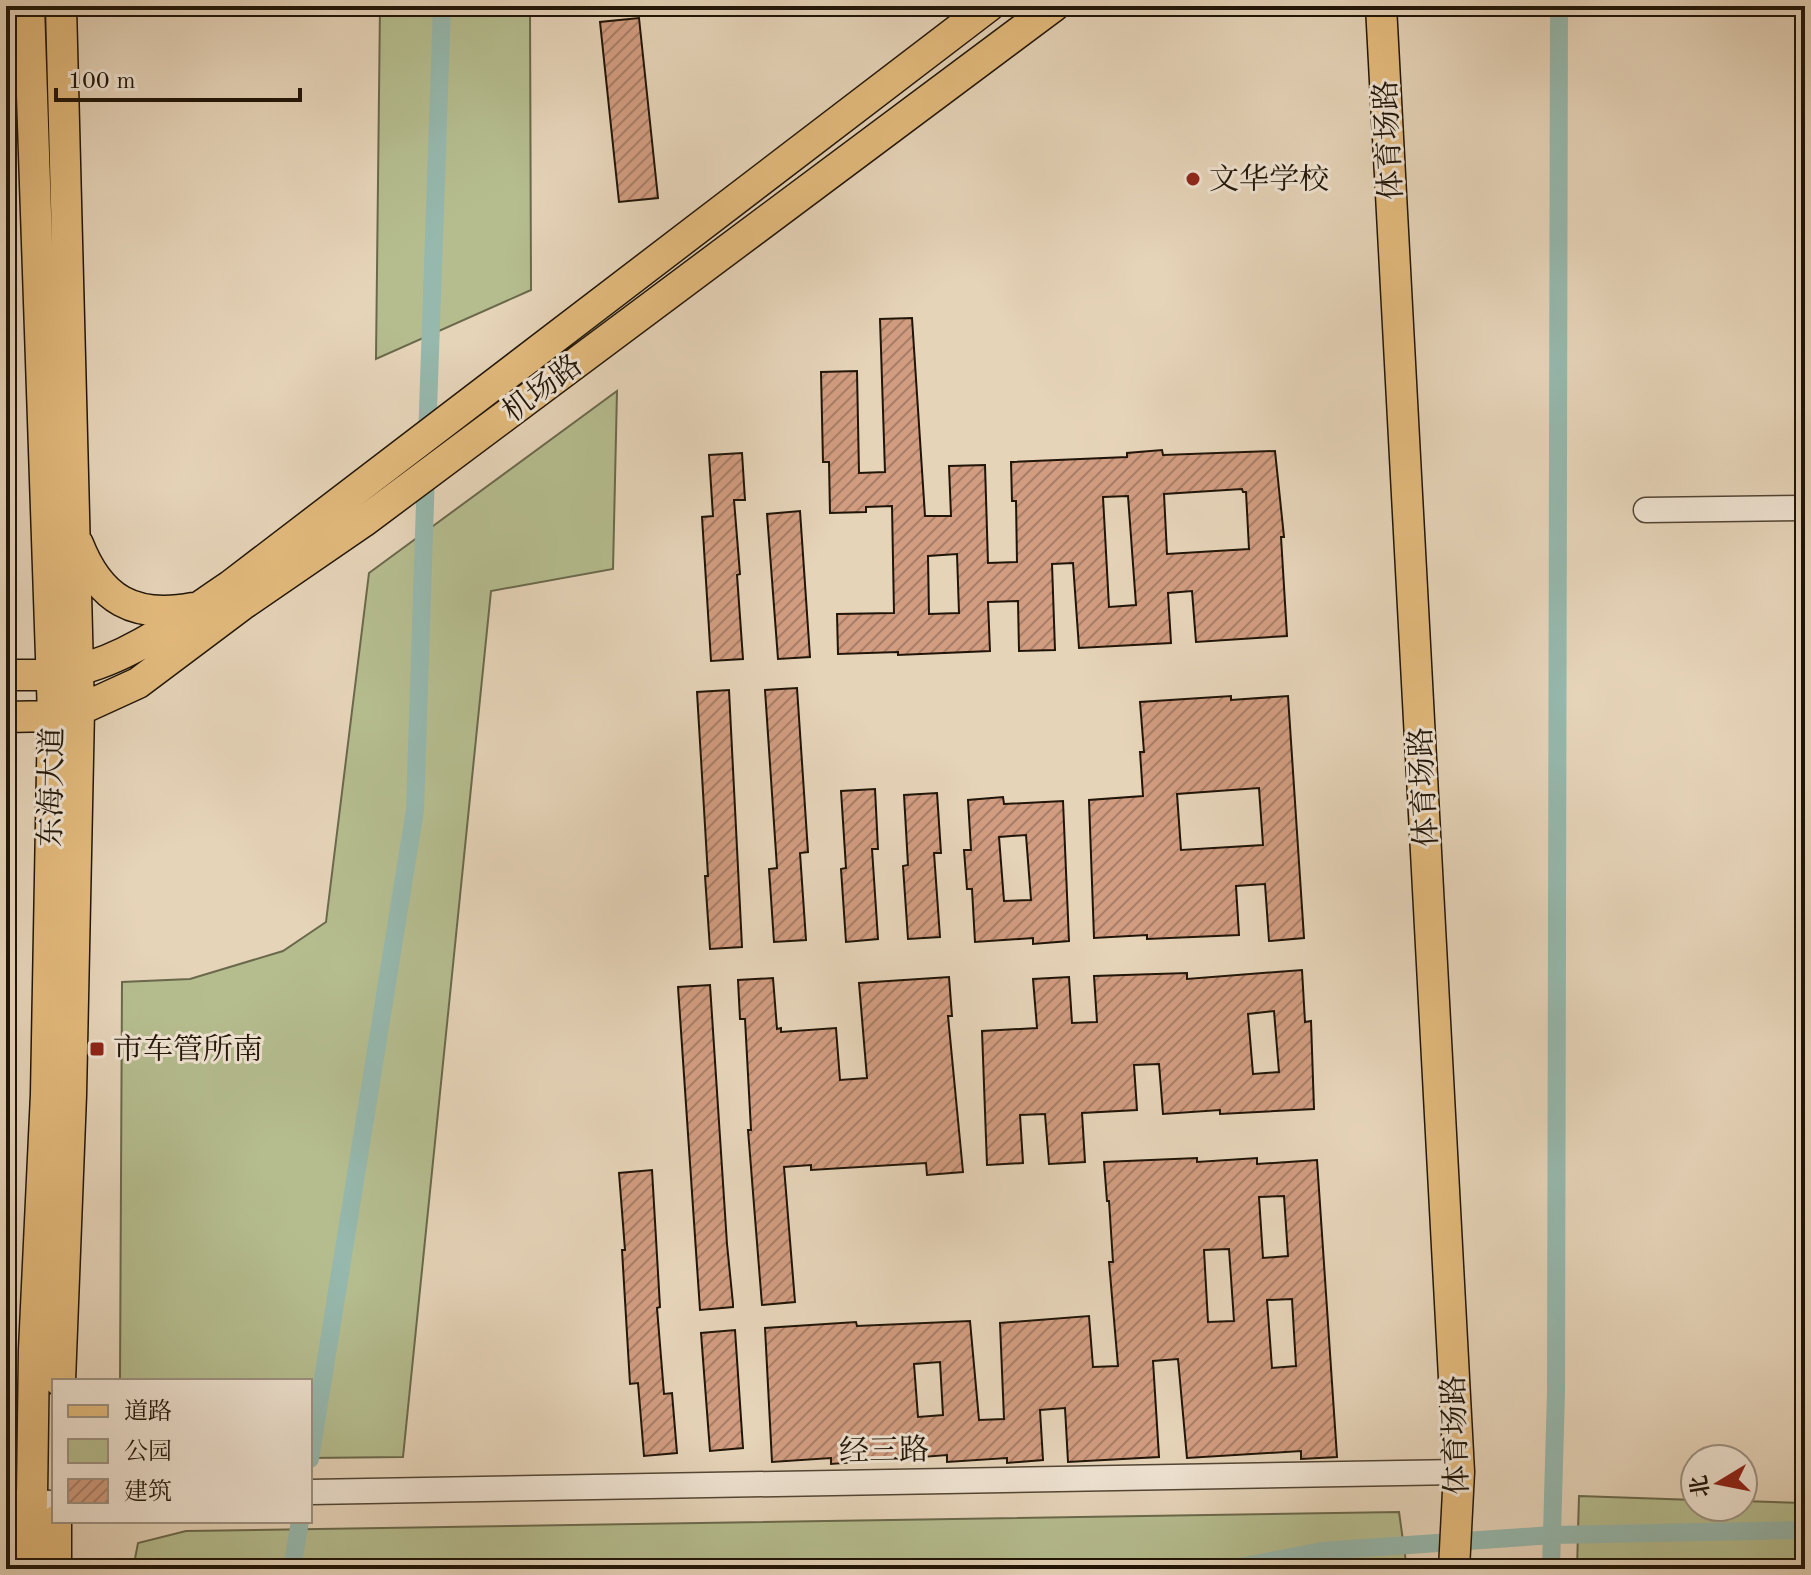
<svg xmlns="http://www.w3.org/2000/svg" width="1811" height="1575" font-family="'Old Standard TT','Noto Serif SC',serif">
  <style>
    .park { fill: #b5bd8f; stroke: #6a694c; stroke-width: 2 }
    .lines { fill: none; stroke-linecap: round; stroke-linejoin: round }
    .canal { stroke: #96b8ad; stroke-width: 18 }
    .building { fill: url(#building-hatch); stroke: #201508; stroke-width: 2; fill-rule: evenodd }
    .minor-casing { stroke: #524534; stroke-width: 27 }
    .major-casing { stroke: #201508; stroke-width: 33 }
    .minor { stroke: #efe3d2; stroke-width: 24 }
    .major { stroke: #e3ba7c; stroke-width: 30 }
    .poi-dot { fill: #8f2418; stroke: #efe3d2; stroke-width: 3 }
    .labels { text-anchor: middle; stroke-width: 6; stroke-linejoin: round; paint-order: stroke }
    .street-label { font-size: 30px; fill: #201508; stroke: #efe3d2 }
    .poi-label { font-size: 30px; fill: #201508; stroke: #efe3d2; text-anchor: start }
  </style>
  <defs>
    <pattern id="building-hatch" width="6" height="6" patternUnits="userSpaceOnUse" patternTransform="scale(2)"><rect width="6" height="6" fill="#d19c80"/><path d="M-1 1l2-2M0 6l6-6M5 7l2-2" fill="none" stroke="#a97e67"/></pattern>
  </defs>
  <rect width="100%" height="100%" fill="#e6d4b9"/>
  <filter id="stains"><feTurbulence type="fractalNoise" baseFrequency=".0025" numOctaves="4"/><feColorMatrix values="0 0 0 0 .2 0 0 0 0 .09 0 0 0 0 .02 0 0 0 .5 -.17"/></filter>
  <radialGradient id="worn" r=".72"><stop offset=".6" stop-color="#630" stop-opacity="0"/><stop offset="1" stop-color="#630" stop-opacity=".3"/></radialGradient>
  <path class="park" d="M380 6H530L531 290 376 359Z
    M617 391 613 569 491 591 403 1457 310 1458V1381H120L122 982 190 979 283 951 326 922 369 573Z
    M1579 1496 1695 1500V1507H1743V1501L1805 1503V1569H1577Z
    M1399 1512 1407 1569H133L138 1543 186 1531Z"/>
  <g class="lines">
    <path class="canal" d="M427 439 442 6
      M310 1459 415 810 426 473
      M6 1566 39 1569
      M292 1569 300 1521
      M1230 1569 1322 1551 1553 1535 1805 1530
      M1551 1569 1556 1392 1559 6"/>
  </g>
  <path class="building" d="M639 18 658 198 619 202 600 22Z
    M912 318 925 516H951L949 466 985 465 988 563 1017 562 1016 501H1012L1011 462 1127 457V453L1162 450 1163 455 1275 451 1284 537H1281L1287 636 1196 642 1192 591 1168 593 1171 643 1079 648 1073 563 1052 564 1055 650 1019 651 1018 601 988 602 990 651 898 655V652L838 654 837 614 894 613 892 506 866 507V512L830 513 829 462H823L821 372 857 371 859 473 885 472 880 319ZM1242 489 1243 492H1246L1249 549 1167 554 1164 494ZM1128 496 1136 605 1109 607 1103 497ZM957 554 959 613 929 614 928 556Z
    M742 453 745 500H734L740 574 737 575 743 659 711 661 702 517 713 516 709 455Z
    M800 511 810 657 778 659 767 514Z
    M797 688 808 852 800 853 806 940 774 942 769 869 777 868 765 690Z
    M729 690 742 947 710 949 705 876H708L697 692Z
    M1231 696V700L1288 696 1304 938 1269 941 1265 884 1236 886 1239 935 1147 939V935L1094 938 1089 800 1143 796 1140 752H1144L1140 702ZM1259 788 1263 845 1181 850 1177 794Z
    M875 789 878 849H872L878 939 846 942 841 869 846 868 841 791Z
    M937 793 941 853H934L940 937 908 939 903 866 908 865 904 795Z
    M1003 797 1004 804 1063 801 1069 941 1033 944V938L975 942 972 889H967L964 850H971L968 800ZM1026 835 1031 900 1004 901 999 837Z
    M1302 970 1305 1022 1311 1021 1314 1109 1220 1114V1110L1163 1114 1159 1064 1134 1065 1137 1110 1082 1113 1085 1162 1049 1164 1045 1114 1020 1115 1023 1163 987 1165 982 1031 1037 1028 1033 979 1069 977 1072 1023 1097 1022 1094 976 1187 973V979ZM1274 1011 1279 1072 1253 1074 1248 1014Z
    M949 977 952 1016H948L963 1172 927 1175 926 1163 811 1170V1165L784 1167 795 1302 762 1305 748 1130H751L745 1019H740L738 980 773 978 777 1029 781 1028V1032L836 1028 840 1080 867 1078 859 983Z
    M710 985 727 1244 733 1304V1307L700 1310 678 987Z
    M1197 1158V1162L1257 1158V1164L1317 1160 1337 1457 1301 1459V1451L1187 1458 1178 1359 1153 1361 1159 1457 1068 1462 1065 1408 1040 1410 1043 1460 1007 1463V1458L947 1462V1455L831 1464V1458L772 1462 765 1328 856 1322 857 1326 970 1321 979 1420 1004 1419 1000 1323 1089 1316 1093 1367 1118 1366 1109 1262H1113L1109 1201H1107L1104 1162ZM1284 1196 1288 1256 1263 1258 1259 1197ZM1229 1249 1234 1321 1208 1322 1204 1250ZM1292 1299 1296 1366 1272 1368 1267 1300ZM940 1362 943 1415 918 1417 914 1364Z
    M652 1170 660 1307 657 1308 664 1394 672 1393 677 1453 644 1456 638 1383 630 1384 622 1250H625L619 1173Z
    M735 1330 743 1448 710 1451 701 1333Z"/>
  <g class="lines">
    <defs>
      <path id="minor" d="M1646 510 1805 508
        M310 1492 1459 1472
        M6 1502 54 1503"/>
      <path id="major" d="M29 6 53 716 46 1094 34 1350 31 1569
        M1381 6 1459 1472 1454 1569
        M78 544C100 600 134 619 193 608
        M6 675C29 675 51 676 73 671 131 658 182 618 230 586L989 6
        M6 717 53 716 79 710 138 683 242 605 363 522 1054 6
        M60 1381 71 1095 79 710 61 6
        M56 1569V1521"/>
    </defs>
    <use href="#minor" class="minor-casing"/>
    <use href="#major" class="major-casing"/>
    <use href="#minor" class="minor"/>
    <use href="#major" class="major"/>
  </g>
  <g class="poi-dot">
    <circle cx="1193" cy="179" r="8"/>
    <rect x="89" y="1041" width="16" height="16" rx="4"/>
  </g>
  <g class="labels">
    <g class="street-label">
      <text transform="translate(1388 140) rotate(-93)" y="10">体育场路</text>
      <text transform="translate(542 388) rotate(-37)" y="10">机场路</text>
      <text transform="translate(51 787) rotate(-89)" y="10">东海大道</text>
      <text transform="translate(1423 787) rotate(-93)" y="10">体育场路</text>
      <text transform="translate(1455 1435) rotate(-92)" y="10">体育场路</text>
      <text transform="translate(884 1450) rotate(-1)" y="10">经三路</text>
    </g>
    <g class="poi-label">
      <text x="1209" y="189">文华学校</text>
      <text x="113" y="1059">市车管所南</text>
    </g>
  </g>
  <rect width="1811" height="1575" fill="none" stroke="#e6d4b9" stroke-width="32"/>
  <rect x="8" y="8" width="1795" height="1559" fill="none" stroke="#201508" stroke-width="4"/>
  <rect x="16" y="16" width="1779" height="1543" fill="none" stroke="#201508" stroke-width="2"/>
  <rect x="52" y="1379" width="260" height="144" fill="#efe3d2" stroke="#9c9181" stroke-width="2"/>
  <rect x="68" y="1405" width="40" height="12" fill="#e3ba7c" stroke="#9c9181" stroke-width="2"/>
  <text x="124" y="1419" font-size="24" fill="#201508">道路</text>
  <rect x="68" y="1439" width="40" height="24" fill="#b5bd8f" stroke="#9c9181" stroke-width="2"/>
  <text x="124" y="1459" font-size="24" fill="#201508">公园</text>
  <rect x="68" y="1479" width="40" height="24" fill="url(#building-hatch)" stroke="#9c9181" stroke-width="2"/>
  <text x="124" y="1499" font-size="24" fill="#201508">建筑</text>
  <g transform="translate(1719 1483) rotate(260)"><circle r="38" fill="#efe3d2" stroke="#9c9181" stroke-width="2"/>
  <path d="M0-6L14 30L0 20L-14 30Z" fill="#8f2418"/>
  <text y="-12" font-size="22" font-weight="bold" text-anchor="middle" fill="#201508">北</text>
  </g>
  <path d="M56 88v12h244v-12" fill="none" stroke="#201508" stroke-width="4"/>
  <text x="68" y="88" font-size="24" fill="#201508" stroke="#efe3d2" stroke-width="6" paint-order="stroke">100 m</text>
  <rect width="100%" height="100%" filter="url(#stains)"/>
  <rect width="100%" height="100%" fill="url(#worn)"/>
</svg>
